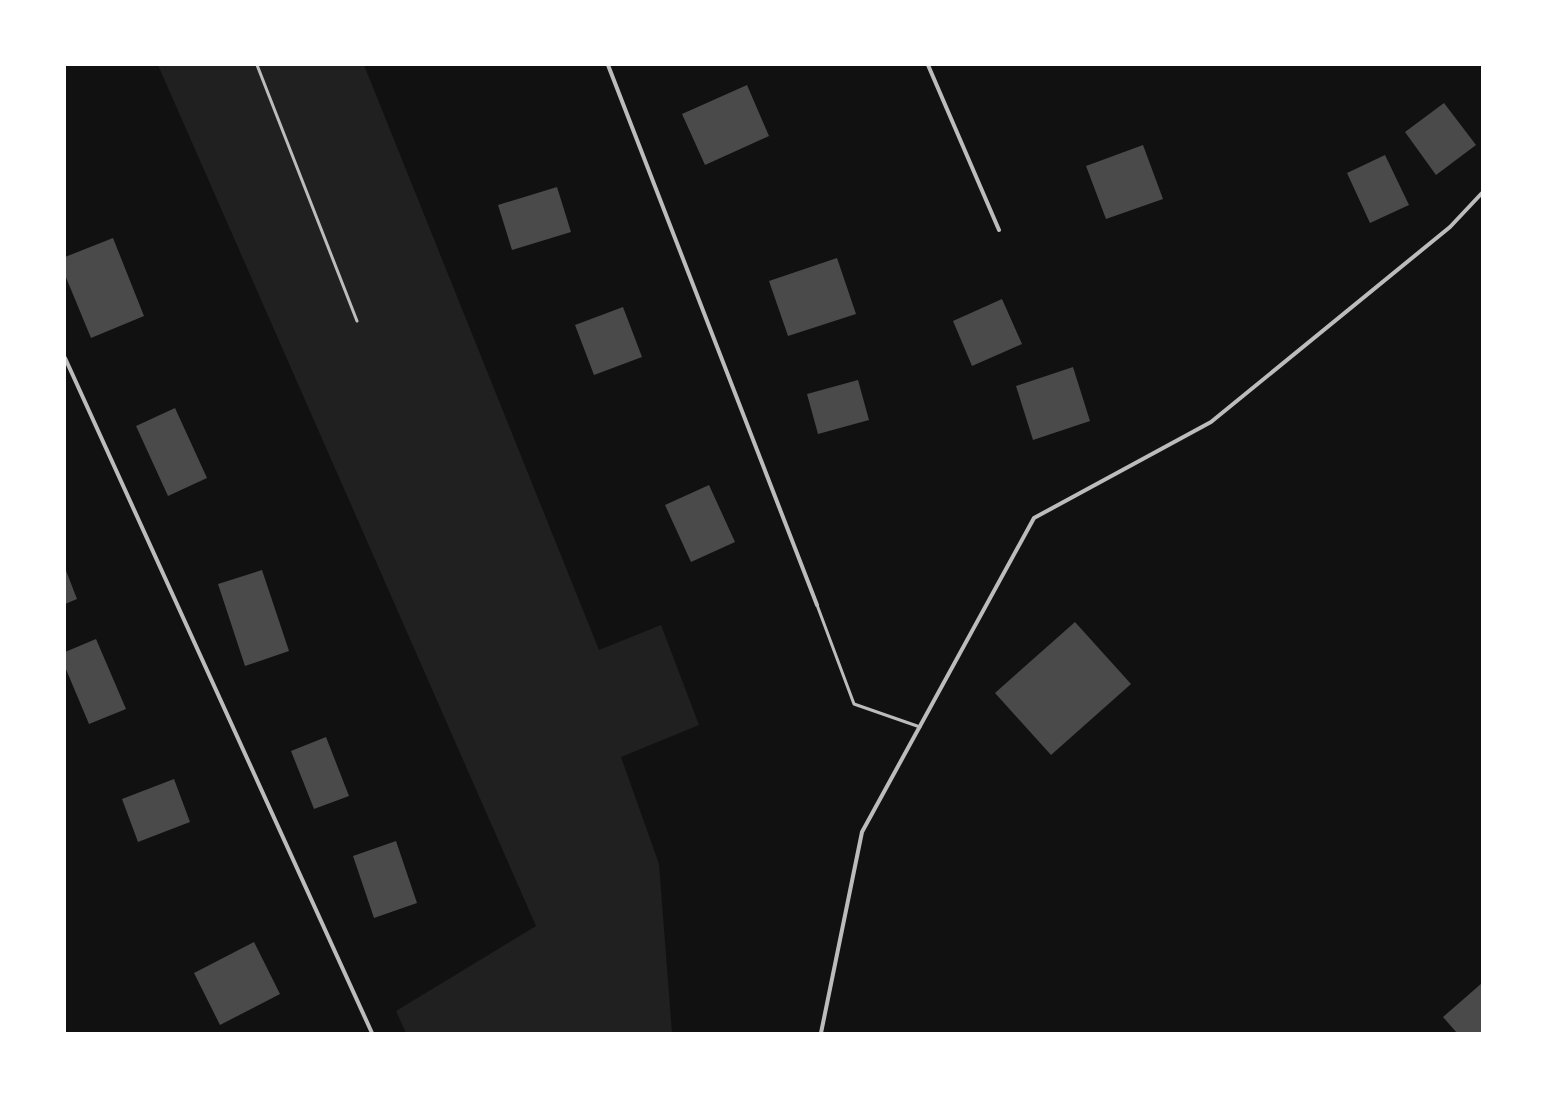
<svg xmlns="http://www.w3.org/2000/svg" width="1547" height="1098" font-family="Overpass,sans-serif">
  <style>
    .green { fill: #202020 }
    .building { fill: #4a4a4a }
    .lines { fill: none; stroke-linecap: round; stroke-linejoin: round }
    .service { stroke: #bcbcbc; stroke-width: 3 }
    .minor { stroke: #bcbcbc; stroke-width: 4 }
  </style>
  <rect width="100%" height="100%" fill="#111"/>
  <path class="green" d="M158 65H364L599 650 661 625 699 725 621 757 659 864 672 1033H406L396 1011 536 926Z"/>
  <path class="building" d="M747 85 769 136 705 165 682 114Z
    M1444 103 1476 145 1436 175 1405 132Z
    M1143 145 1163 199 1106 219 1086 166Z
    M1385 155 1409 205 1370 223 1347 173Z
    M557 187 571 232 512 250 498 205Z
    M113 238 144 316 91 338 65 275V257Z
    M837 258 856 314 788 336 769 281Z
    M1002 299 1022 344 972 366 953 321Z
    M623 307 642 357 594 375 575 325Z
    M1073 367 1090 421 1033 440 1016 386Z
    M858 380 869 420 818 434 807 394Z
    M175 408 207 478 168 496 136 426Z
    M709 485 735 542 691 562 665 505Z
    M65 568 77 599 65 604Z
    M262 570 289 651 245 666 218 584Z
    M1075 622 1131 684 1051 755 995 693Z
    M96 639 126 709 89 724 65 667V652Z
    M326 737 349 796 314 809 291 751Z
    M174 779 190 822 138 842 122 799Z
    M396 841 417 903 374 918 353 856Z
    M254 942 280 994 220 1025 194 973Z
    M1482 983V1033H1457L1443 1017Z"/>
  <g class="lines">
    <path class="service" d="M257 65 357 321
      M817 605 854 704 920 727"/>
    <path class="minor" d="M608 65 817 605
      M928 65 999 230
      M65 358 372 1033
      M821 1033 862 832 1034 518 1211 422 1450 227 1482 193"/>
  </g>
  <rect width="1547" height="1098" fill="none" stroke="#ffffff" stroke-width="132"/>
</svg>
